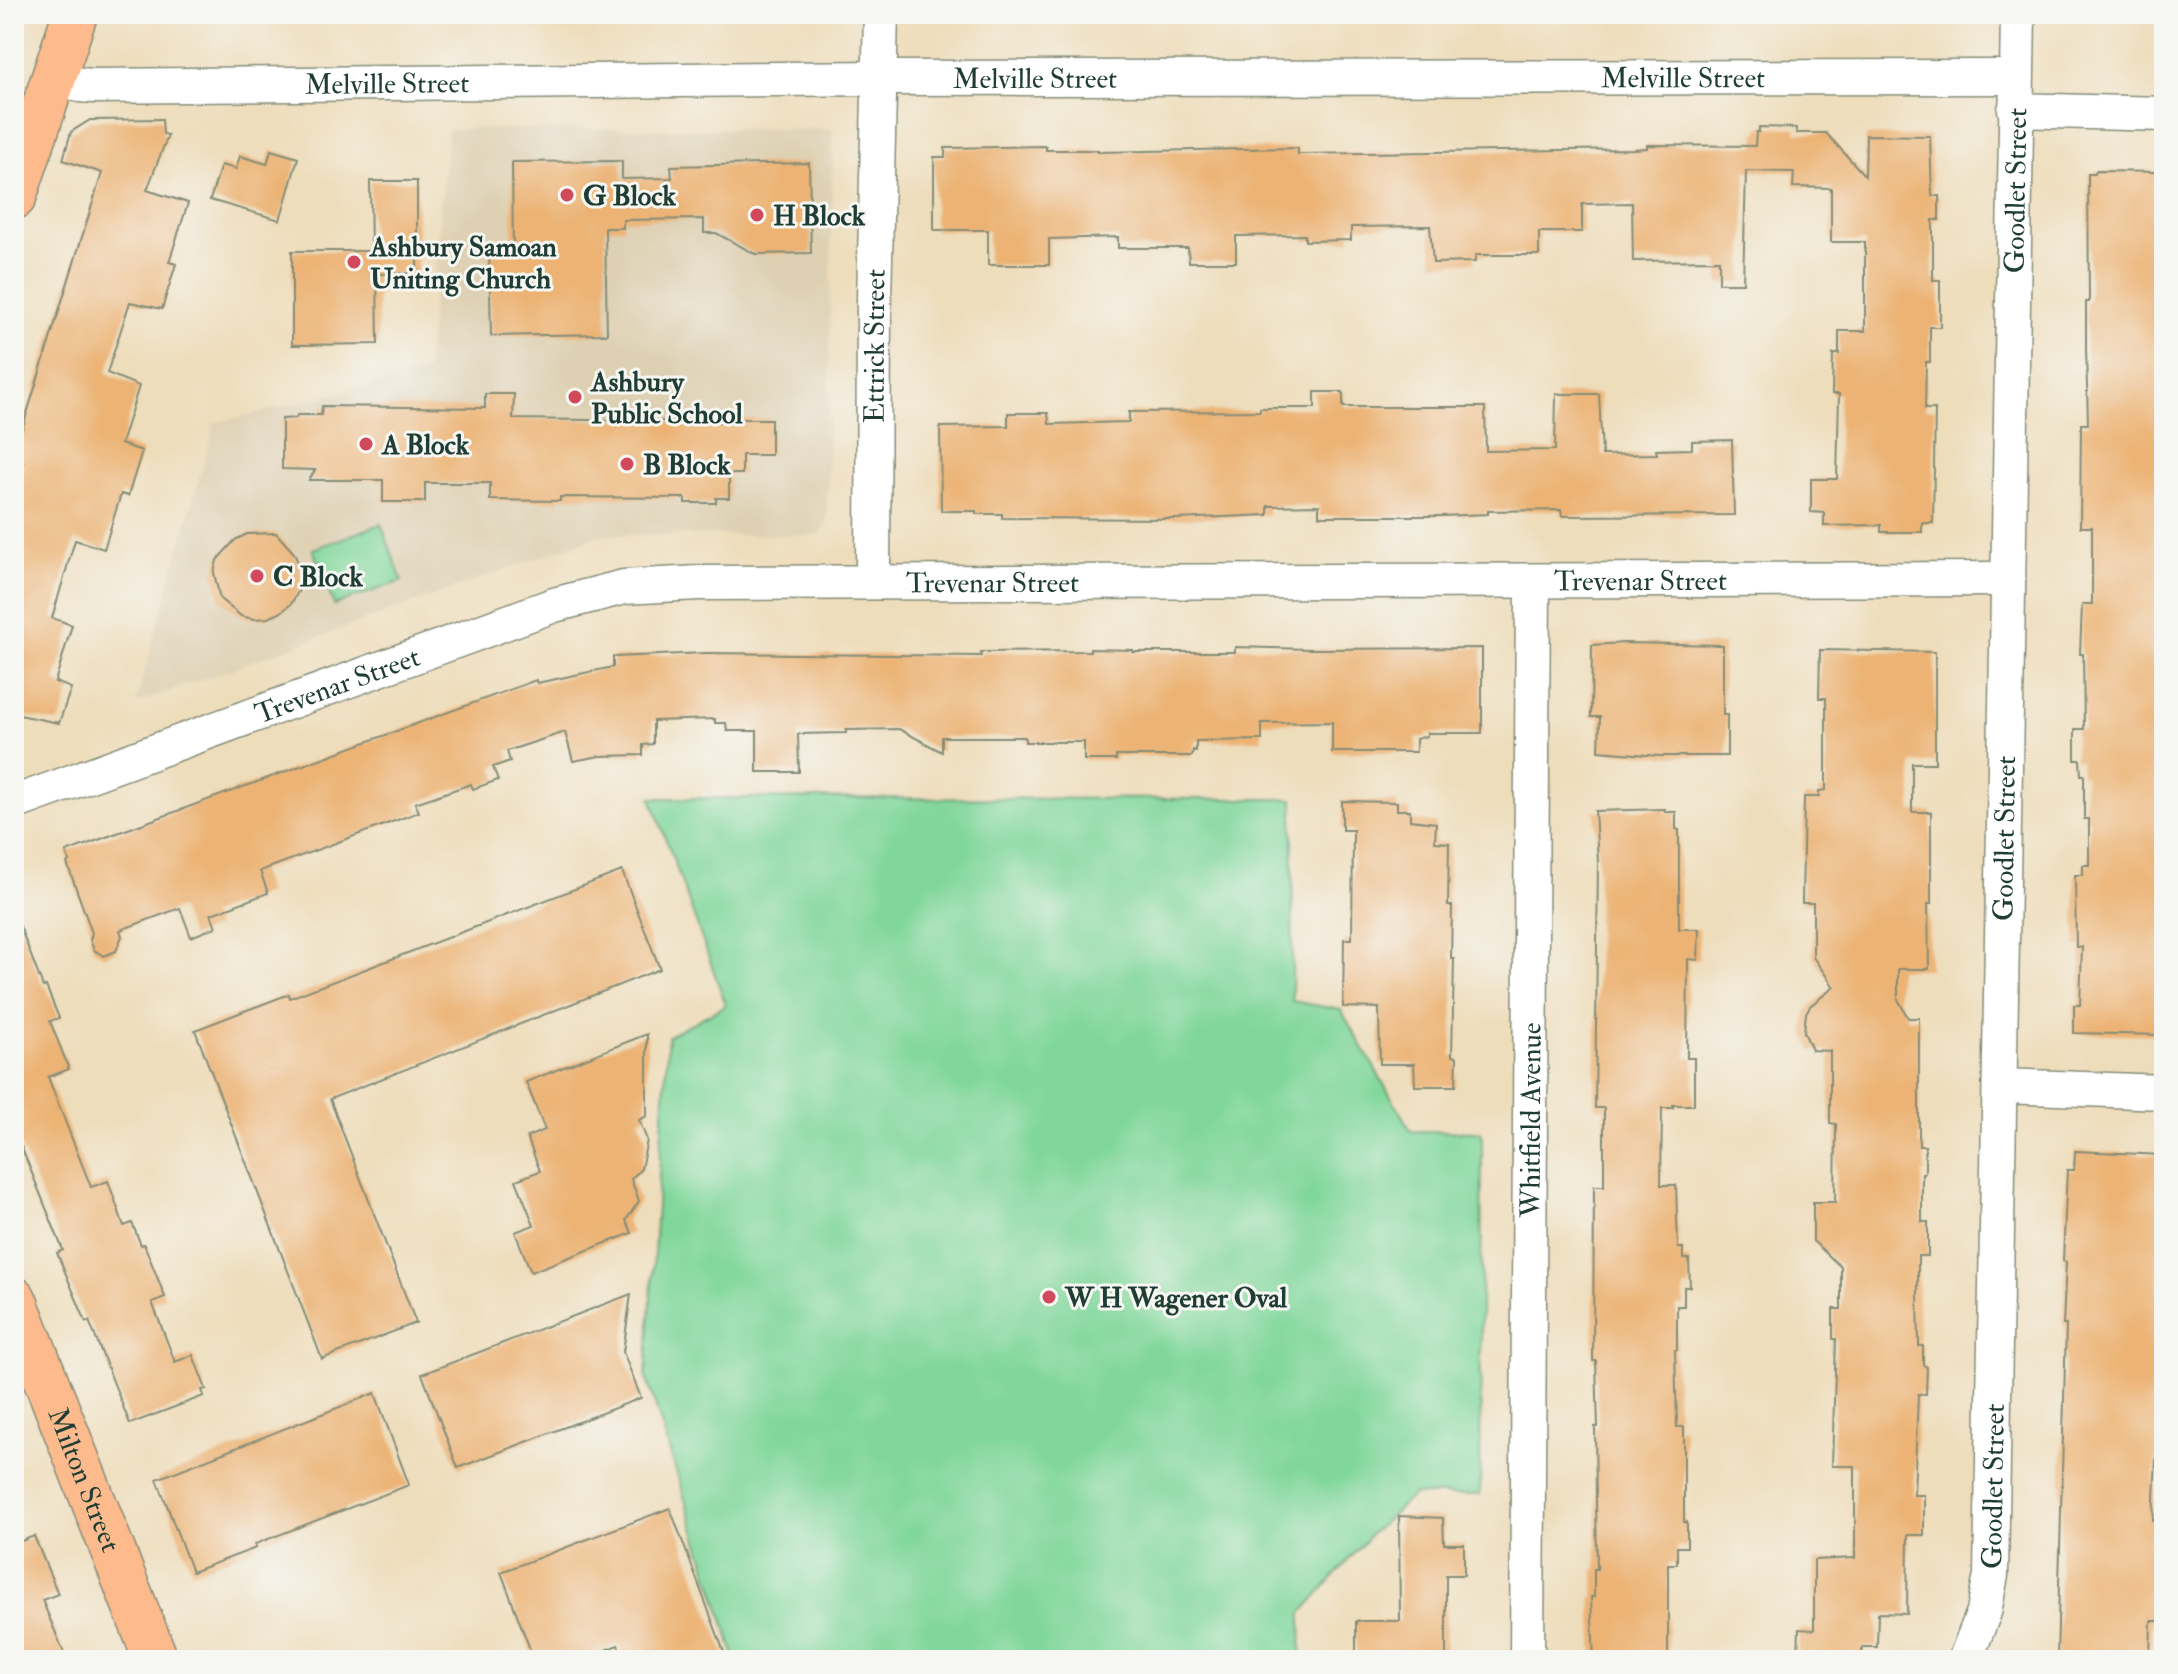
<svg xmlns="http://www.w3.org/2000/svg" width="2178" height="1674" font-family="'IM FELL Double Pica',serif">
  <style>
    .built { fill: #ded0b2 }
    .green { fill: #81d79b; stroke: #508a68; stroke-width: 2 }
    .building { fill: #ecb374 }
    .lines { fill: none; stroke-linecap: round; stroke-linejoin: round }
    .minor-casing { stroke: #868d78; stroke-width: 37 }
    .major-casing { stroke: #868d78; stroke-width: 47 }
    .minor { stroke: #fff; stroke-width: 34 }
    .major { stroke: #fcba8d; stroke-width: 44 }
    .poi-dot { fill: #d1495b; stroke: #f6f6f2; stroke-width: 3 }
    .labels { text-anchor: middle; stroke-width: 6; stroke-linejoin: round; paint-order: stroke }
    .street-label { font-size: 28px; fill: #1f3d34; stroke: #f6f6f2 }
    .poi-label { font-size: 28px; font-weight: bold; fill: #1f3d34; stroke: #f6f6f2; text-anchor: start }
  </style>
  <rect width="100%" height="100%" fill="#f6f6f2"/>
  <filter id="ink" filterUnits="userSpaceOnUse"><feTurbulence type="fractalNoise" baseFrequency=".0125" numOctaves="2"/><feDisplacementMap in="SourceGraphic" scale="16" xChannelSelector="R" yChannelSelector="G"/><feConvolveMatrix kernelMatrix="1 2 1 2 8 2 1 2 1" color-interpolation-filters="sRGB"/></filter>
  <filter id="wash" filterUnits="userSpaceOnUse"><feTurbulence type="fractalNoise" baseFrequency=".006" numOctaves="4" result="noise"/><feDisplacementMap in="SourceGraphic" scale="32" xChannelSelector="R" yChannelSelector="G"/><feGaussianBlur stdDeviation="1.8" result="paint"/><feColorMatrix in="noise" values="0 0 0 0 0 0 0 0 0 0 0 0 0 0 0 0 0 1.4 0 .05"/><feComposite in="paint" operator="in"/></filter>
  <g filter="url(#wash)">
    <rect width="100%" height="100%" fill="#edb"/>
    <path class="built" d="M448 129H833L827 524 819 535H600L135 704 215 423 426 372Z"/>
    <path class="green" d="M381 524 402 581 334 605 313 549Z
      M651 798 1293 799 1292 1001 1341 1010 1411 1131 1482 1132 1480 1495H1413L1370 1535 1302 1613 1301 1660H736L646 1376 668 1036 726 1005Z"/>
    <g id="blocks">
      <path class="building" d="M162 119 163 134 168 135 147 190 188 203 169 262 176 264 162 309 130 302 107 373 139 386 121 444 142 451 128 496 121 494 104 549 75 540 52 618 72 625 55 682 71 688 59 723 14 714V494L23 463 14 458V455L102 173 63 160 71 132 90 120Z
        M1759 127 1796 128V133H1826L1865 176 1866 135 1930 136 1932 196H1939V220H1933V280H1940V327H1930V362H1926L1925 409H1935L1933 523H1922V532H1881V525L1824 526V513L1811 512V479H1837L1839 394H1832L1833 354H1839V331H1865V242H1831V188L1793 187 1794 172 1746 171 1743 283H1719V260L1633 261 1632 203 1582 204V232H1539V255H1475V262L1433 263 1430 226 1351 227V240L1305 241V235L1236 236V262H1189L1188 248H1118V237L1049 239V265H988V230H934V157H945V148L1046 146V150H1098V152L1298 148V154L1634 149 1647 148V145L1755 146 1756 132H1759Z
        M271 150 298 158 280 220 210 200 221 165 236 169 240 156 267 164Z
        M622 161V179L672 178 671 166 809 163 811 253 755 254 716 233H704V219L623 220V228H605L607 334 491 336 489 251 513 250 512 162Z
        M2096 171 2161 172V296H2164V1035L2074 1033V1005H2080L2082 947H2076L2075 875H2083V865H2089V819H2084V775H2081L2080 760H2075V729H2084L2083 654H2080L2082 604H2092V527H2080L2081 424H2088L2086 348V302H2089L2088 174H2095Z
        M370 181H417V273L377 274 378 344 292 345V251H371Z
        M1315 392H1343V407H1485L1486 451 1555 450 1556 394H1599L1602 455 1657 454 1656 450 1692 449V441L1732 440 1734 515 1562 516 1561 510 1488 511V514L1441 516H1319V505L1268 506V515L1176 519 1002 518V514H976V511H941L940 427 1008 426V413H1048L1049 424 1129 422V412L1260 411V408H1315Z
        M485 394H514L513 419 740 422V419H771V455H742V474H729V498H716V503H685V498L560 497V501L490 500V483H425V502H383V480H309L315 470 282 469V419L296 418 297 415H321L322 406 485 408Z
        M276 533 294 553 299 565 301 579 298 592 291 604 280 613 268 618 254 619 241 616 220 599 214 573 217 560 235 540 247 534Z
        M1625 643 1723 645V715H1727V756H1660L1599 751 1600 717H1591L1592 645Z
        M1235 647 1312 649 1482 648V733H1427V736L1416 739V752H1332V722L1262 723V740L1196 741V751L1193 750 1192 756H1116V760H1084V742H1025V737H942V752L899 729 846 730V733L798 734 799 772H757V731H727L726 723H715V719L653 721V744L643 745V755L600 756 573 761 565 732 507 751 510 761 493 767 498 780 473 789 471 784 415 803 419 812 260 871 268 893 211 914 216 927 191 937 180 908 120 930 122 936 116 951 104 956 94 950 90 940 92 933 67 863 69 861 66 852 109 836 536 680 537 683 613 667V657L706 653 981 656V652L1090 651V649L1133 650V652H1235Z
        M1820 650 1935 652V763H1912V812H1931V904H1928L1929 969H1898V999L1908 1018H1919V1146H1925V1173H1922V1222H1928V1256H1918V1291L1919 1346H1923V1365L1927 1367 1926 1394H1918L1914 1495H1924V1535H1908L1907 1614 1878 1613 1877 1647H1862V1660H1798L1799 1629 1814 1630V1560L1855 1558V1466H1832L1836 1339H1833V1309H1841V1267L1813 1241V1202H1835L1836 1124 1830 1123V1051L1812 1050 1804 1032 1806 1013 1810 1006 1834 987 1813 957V903H1802L1804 797H1819V791L1826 790V698H1819Z
        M1342 801 1397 802V810H1410V820L1436 823 1435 842 1449 843 1448 906H1452L1451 959H1454L1452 1056 1457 1057 1456 1086H1415L1414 1064H1380L1379 1008 1343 1007 1344 939H1352L1353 830H1342Z
        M1665 809V812H1676V829L1679 830V929H1699L1698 960 1688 959 1687 1058H1694V1105H1673V1108H1662L1661 1185H1676L1678 1248H1683V1259H1689L1690 1287H1684V1306H1677V1350H1675L1677 1427H1684V1522H1687V1547H1677V1564H1668V1660H1594L1591 1597H1594V1569H1597L1595 1427H1598L1596 1361H1593L1594 1186H1604V1108H1595L1598 862 1595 811Z
        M622 871 660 969 330 1099 416 1323 322 1359 195 1030 289 994 290 998Z
        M16 916 43 987 46 986 59 1018 50 1021 69 1069 48 1077 72 1139 91 1187 108 1181 124 1226 132 1223 141 1245 144 1244 165 1297 152 1302 175 1362 193 1355 206 1389 202 1390 204 1396 130 1424 89 1321 86 1322 57 1253 63 1250 14 1129Z
        M647 1034V1116L639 1120 647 1140 641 1169 631 1179 639 1201 626 1220 632 1233 531 1272 515 1232 534 1225 516 1180 540 1171 527 1137 545 1130 526 1082Z
        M2075 1151 2164 1155V1265H2160L2157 1341 2164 1342V1458L2156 1457 2153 1521H2164V1621H2151L2150 1660H2057L2066 1325H2063L2066 1262 2063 1261 2067 1170H2074Z
        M631 1294 623 1352 641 1398 458 1468 422 1374Z
        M375 1393 409 1485 255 1544 256 1548 192 1572 157 1479Z
        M670 1508 727 1660H624L618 1645 579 1660H534L501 1572Z
        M1399 1516 1443 1518 1444 1544H1464V1575H1446V1660H1356V1621H1400Z
        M34 1536 58 1594 42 1600 67 1660H14V1544Z"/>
    </g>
  </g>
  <g filter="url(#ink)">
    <use href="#blocks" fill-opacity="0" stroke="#868d78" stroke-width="2"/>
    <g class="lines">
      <defs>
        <g id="minor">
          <path id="s1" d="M54 78 80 85 94 86 880 78 2016 77"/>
          <path d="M2015 110 2164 114"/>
          <path id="s2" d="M873 582 874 300 881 14"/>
          <path id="s3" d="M14 803 554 605 624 587 698 583 2007 579"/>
          <path d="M2000 1086 2164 1092"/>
          <path id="s4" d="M1527 1660 1533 581"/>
          <path id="s5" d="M1965 1660 1984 1612 1991 1575 2018 14"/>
        </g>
        <g id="major">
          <path d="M14 197 75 14"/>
          <path id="s6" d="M14 1299 156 1660"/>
        </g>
      </defs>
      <use href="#minor" class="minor-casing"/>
      <use href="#major" class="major-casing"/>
      <use href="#minor" class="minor"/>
      <use href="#major" class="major"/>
    </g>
  </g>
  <g class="poi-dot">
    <circle cx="567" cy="195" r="8"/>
    <circle cx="757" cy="215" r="8"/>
    <circle cx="354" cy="262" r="8"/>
    <circle cx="575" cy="397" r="8"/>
    <circle cx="366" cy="444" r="8"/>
    <circle cx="627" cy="464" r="8"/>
    <circle cx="257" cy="576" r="8"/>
    <circle cx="1049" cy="1297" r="8"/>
  </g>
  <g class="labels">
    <g class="street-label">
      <text dy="10" stroke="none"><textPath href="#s1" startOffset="1630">Melville Street</textPath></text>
      <text dy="10" stroke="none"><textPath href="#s1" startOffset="982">Melville Street</textPath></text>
      <text dy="10" stroke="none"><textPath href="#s1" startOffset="334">Melville Street</textPath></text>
      <text dy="10" stroke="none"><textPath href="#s5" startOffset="1474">Goodlet Street</textPath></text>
      <text dy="10" stroke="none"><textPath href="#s2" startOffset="236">Ettrick Street</textPath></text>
      <text dy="10" stroke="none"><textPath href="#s3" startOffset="1664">Trevenar Street</textPath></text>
      <text dy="10" stroke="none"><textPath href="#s3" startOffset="1016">Trevenar Street</textPath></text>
      <text dy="10" stroke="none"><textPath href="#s3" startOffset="344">Trevenar Street</textPath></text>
      <text dy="10" stroke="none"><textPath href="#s5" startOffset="826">Goodlet Street</textPath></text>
      <text dy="10" stroke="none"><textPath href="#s4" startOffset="540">Whitfield Avenue</textPath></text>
      <text dy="10" stroke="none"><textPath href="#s6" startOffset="194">Milton Street</textPath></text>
      <text dy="10" stroke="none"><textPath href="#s5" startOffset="178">Goodlet Street</textPath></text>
    </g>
    <g class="poi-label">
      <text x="583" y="205">G Block</text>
      <text x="773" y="225">H Block</text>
      <text x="370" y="256">Ashbury Samoan<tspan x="370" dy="32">Uniting Church</tspan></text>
      <text x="591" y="391">Ashbury<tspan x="591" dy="32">Public School</tspan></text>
      <text x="382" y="454">A Block</text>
      <text x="643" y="474">B Block</text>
      <text x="273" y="586">C Block</text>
      <text x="1065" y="1307">W H Wagener Oval</text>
    </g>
  </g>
  <rect width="2178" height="1674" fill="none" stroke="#f6f6f2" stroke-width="48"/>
</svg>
